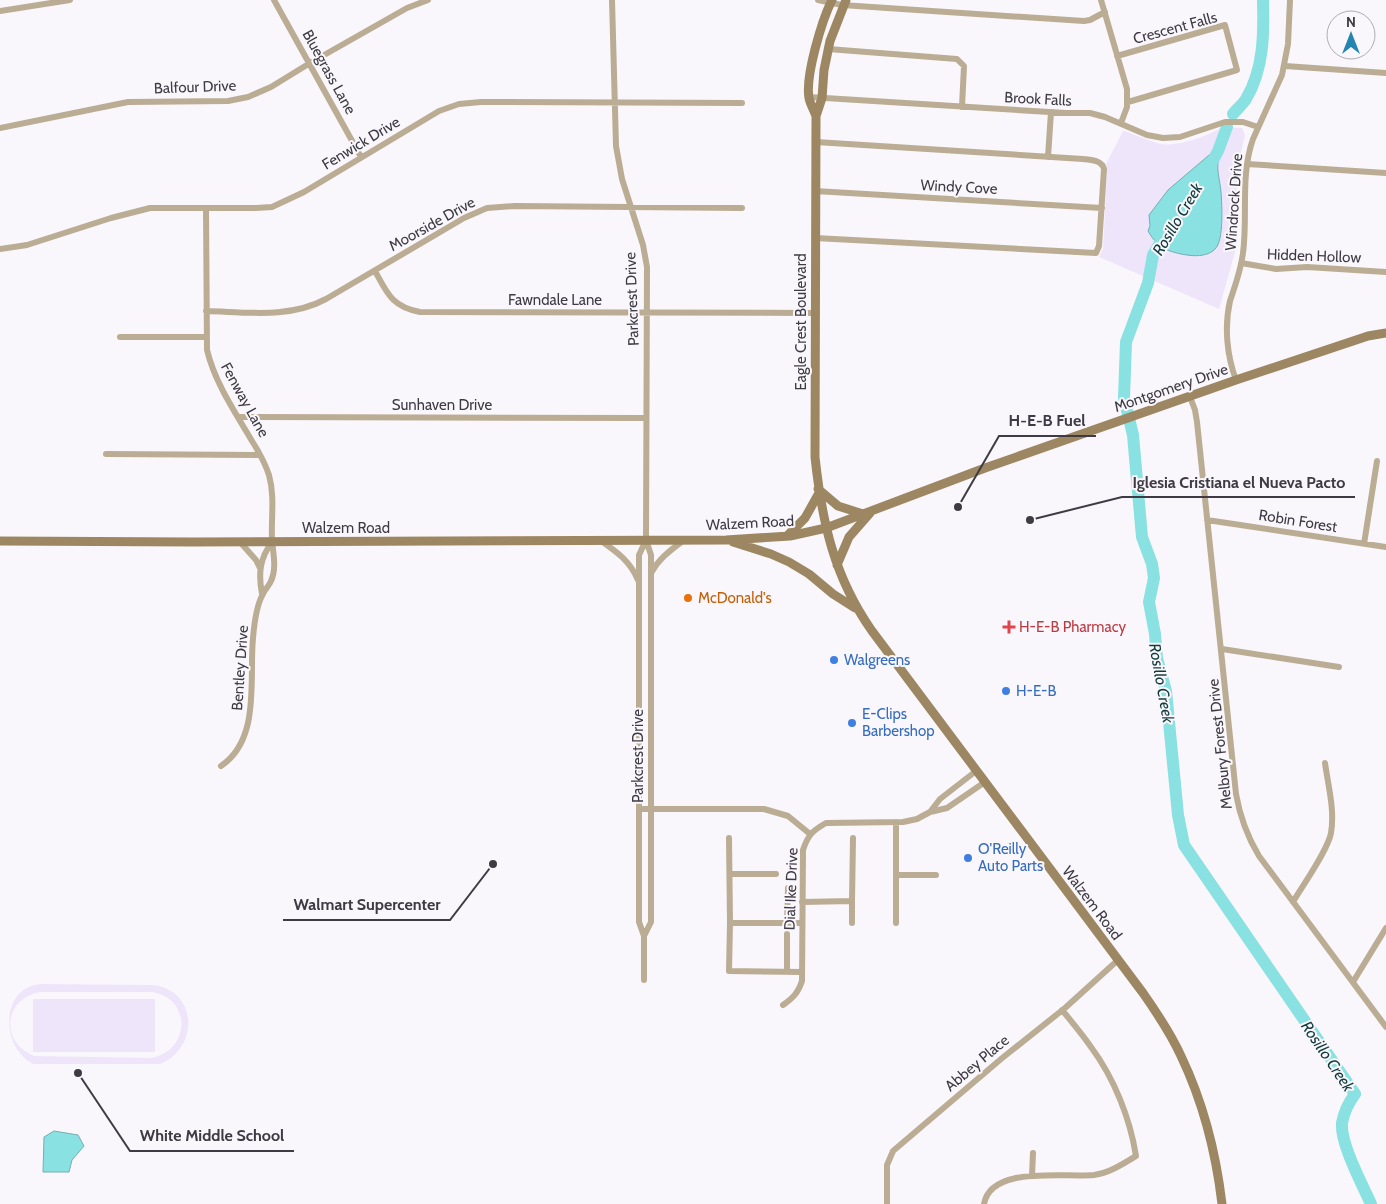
<svg xmlns="http://www.w3.org/2000/svg" width="1386" height="1204" font-family="Cabin,sans-serif">
  <style>
    .green { fill: #efe5fb; fill-rule: evenodd }
    .water { fill: #89e1e1; stroke: #73afb2 }
    .lines { fill: none; stroke-linecap: round; stroke-linejoin: round }
    .river { stroke: #89e1e1; stroke-width: 12 }
    .street { stroke: #bbac94; stroke-width: 6 }
    .secondary { stroke: #9d8762; stroke-width: 9 }
    .food-dot { fill: #e8710a; stroke: #f9f7fc; stroke-width: 2 }
    .health-dot { fill: #e0444e; stroke: #f9f7fc; stroke-width: 2 }
    .shop-dot { fill: #3f7fe0; stroke: #f9f7fc; stroke-width: 2 }
    .labels { text-anchor: middle; stroke-width: 4; stroke-linejoin: round; paint-order: stroke }
    .street-label { font-size: 15px; fill: #3f3b44; stroke: #f9f7fc }
    .food-label { font-size: 15px; fill: #c56008; stroke: #f9f7fc; text-anchor: start }
    .health-label { font-size: 15px; fill: #be3a42; stroke: #f9f7fc; text-anchor: start }
    .shop-label { font-size: 15px; fill: #366cbe; stroke: #f9f7fc; text-anchor: start }
    .water-label { font-size: 16px; font-style: italic; fill: #123c3c; stroke: #f9f7fc }
    .leader { fill: none; stroke: #3f3b44; stroke-width: 2 }
    .callout-dot { fill: #3f3b44; stroke: #f9f7fc; stroke-width: 2 }
    .callout-label { font-size: 16px; text-anchor: middle; font-weight: bold; fill: #3f3b44; stroke: #f9f7fc; stroke-width: 4; stroke-linejoin: round; paint-order: stroke }
  </style>
  <rect width="100%" height="100%" fill="#f9f7fc"/>
  <path class="green" d="M1222 127 1242 128 1245 135 1237 170 1235 252 1219 309 1099 257 1103 248 1107 170 1106 164 1123 131C1136 134 1148 141 1161 144 1176 147 1209 136 1222 127Z
    M41 984 152 985C198 989 200 1048 160 1064H33C0 1047 0 987 41 984ZM40 992H151C192 997 191 1051 151 1058L34 1056C0 1042 3 999 40 992Z
    M33 999H155V1052H33Z"/>
  <path class="water" d="M1215 150 1218 151 1220 154C1215 168 1220 179 1221 192 1222 205 1224 241 1215 249 1205 260 1182 255 1170 251 1160 248 1153 240 1148 231L1150 226 1149 215 1168 190Z
    M54 1131 78 1135 84 1146 72 1160 69 1172H43L44 1137Z"/>
  <g class="lines">
    <path class="river" d="M1233 114C1237 109 1243 104 1246 99 1264 69 1264 33 1263 0
      M1211 164 1218 151 1227 127
      M1167 231 1153 255 1148 283 1126 342 1124 398 1133 435 1142 537 1152 564 1154 578 1149 602 1155 634 1157 658 1166 691 1178 815 1184 845 1355 1094C1349 1102 1344 1112 1342 1123 1340 1143 1362 1184 1371 1204"/>
    <path class="street" d="M274 0 361 157
      M612 0 616 146 622 179 643 245 647 267 646 540 651 555V922L644 936
      M818 0 842 5 1084 21 1090 20 1105 12
      M1101 0 1127 89V107L1121 123
      M0 11 70 0
      M828 49 957 59 964 66 962 107
      M1117 56 1225 25 1237 70 1128 102
      M1285 66 1386 73
      M809 97 1066 113H1090L1105 117 1147 135 1163 138 1180 137 1225 122H1243L1258 127
      M0 128 128 102 228 101 248 97 271 87 310 63 407 8 428 0
      M1048 157 1051 112
      M1247 164 1386 173
      M815 191 1102 208
      M206 208 207 350C215 383 235 412 252 441 259 452 265 463 269 475 275 497 271 518 272 540 273 553 277 568 271 581 269 586 265 589 263 594 257 604 254 626 253 638 249 679 261 739 221 766
      M815 238 1096 253 1099 246 1104 169C1102 160 1091 160 1083 159L816 142
      M0 249 27 245 111 218 150 208H256L272 207 304 192 439 111 459 104 481 102 742 103
      M1241 263 1276 269 1307 267 1386 272
      M375 271C387 293 392 307 420 312L815 313
      M206 311C246 312 289 319 326 299L464 218 487 208 515 206 742 208
      M120 337H205
      M1236 380C1227 356 1224 327 1230 301 1235 286 1241 270 1243 253 1248 215 1240 176 1253 139L1282 75 1288 44 1290 0
      M1190 397 1195 410 1197 422 1236 794C1240 817 1247 836 1259 856L1386 1027
      M239 417 646 418
      M106 454 260 455
      M1207 520 1386 547
      M600 540C617 552 630 561 638 580
      M240 542 256 560 260 568
      M1364 544 1377 461
      M651 573C659 558 671 550 684 540
      M262 594C258 573 260 558 272 542
      M1222 649 1339 667
      M639 809H764L788 816 810 834
      M930 812 940 799 976 771
      M896 822V923
      M729 838 730 923H802
      M730 874H776
      M896 875H936
      M852 901V923
      M802 902 852 901 853 838
      M1293 902C1303 885 1328 850 1331 833 1335 810 1328 785 1325 763
      M730 923 729 971 802 972
      M787 923 788 888
      M787 934V972
      M644 980V936L639 922V555L646 540
      M1353 982 1386 928
      M783 1005C793 998 798 993 802 981L803 850C808 835 812 831 826 823L903 822 917 819 930 812 947 808 985 782
      M1032 1176 1033 1153
      M887 1204V1165L893 1151 1001 1059 1065 1008 1118 960
      M984 1204C991 1165 1064 1178 1094 1175 1109 1173 1123 1164 1136 1156 1130 1118 1114 1078 1091 1047 1082 1034 1072 1022 1062 1010"/>
    <path class="secondary" d="M846 0 830 41 824 70 822 98 816 116 815 457C822 522 834 577 872 631L1143 993C1157 1013 1171 1034 1181 1056 1203 1102 1216 1153 1222 1204
      M816 116C814 110 810 104 809 98 805 76 822 20 832 0
      M818 489 838 506 863 514
      M787 536 805 518 819 493
      M0 541 193 542 726 540 790 536 826 528 985 468 1236 380 1368 336 1386 333
      M733 542 771 554 789 562 809 574 833 594 855 608
      M837 565 849 537 870 513"/>
  </g>
  <circle class="food-dot" cx="688" cy="598" r="5"/>
  <path class="health-dot" d="M1006.5 619.5h5v5h5v5h-5v5h-5v-5h-5v-5h5z"/>
  <g class="shop-dot">
    <circle cx="834" cy="660" r="5"/>
    <circle cx="1006" cy="691" r="5"/>
    <circle cx="852" cy="723" r="5"/>
    <circle cx="968" cy="858" r="5"/>
  </g>
  <g class="labels">
    <g class="street-label">
      <text transform="translate(1175 28) rotate(-15)" y="5">Crescent Falls</text>
      <text transform="translate(329 72) rotate(61)" y="5">Bluegrass Lane</text>
      <text transform="translate(195 87) rotate(-2)" y="5">Balfour Drive</text>
      <text transform="translate(1038 99) rotate(3)" y="5">Brook Falls</text>
      <text transform="translate(361 143) rotate(-31)" y="5">Fenwick Drive</text>
      <text transform="translate(959 187) rotate(3)" y="5">Windy Cove</text>
      <text transform="translate(1234 202) rotate(-86)" y="5">Windrock Drive</text>
      <text transform="translate(432 224) rotate(-29)" y="5">Moorside Drive</text>
      <text transform="translate(1314 256) rotate(2)" y="5">Hidden Hollow</text>
      <text transform="translate(632 299) rotate(-92)" y="5">Parkcrest Drive</text>
      <text x="555" y="305">Fawndale Lane</text>
      <text transform="translate(801 322) rotate(-90)" y="5">Eagle Crest Boulevard</text>
      <text transform="translate(1171 388) rotate(-19)" y="5">Montgomery Drive</text>
      <text transform="translate(245 400) rotate(61)" y="5">Fenway Lane</text>
      <text x="442" y="410">Sunhaven Drive</text>
      <text transform="translate(1298 521) rotate(9)" y="5">Robin Forest</text>
      <text transform="translate(750 523) rotate(-3)" y="5">Walzem Road</text>
      <text x="346" y="533">Walzem Road</text>
      <text transform="translate(240 668) rotate(-86)" y="5">Bentley Drive</text>
      <text transform="translate(1220 744) rotate(-96)" y="5">Melbury Forest Drive</text>
      <text transform="translate(638 756) rotate(-90)" y="5">Parkcrest Drive</text>
      <text transform="translate(791 889) rotate(-88)" y="5">Dial Ike Drive</text>
      <text transform="translate(1092 903) rotate(53)" y="5">Walzem Road</text>
      <text transform="translate(977 1063) rotate(-40)" y="5">Abbey Place</text>
    </g>
    <g class="food-label">
      <text x="698" y="603">McDonald's</text>
    </g>
    <g class="health-label">
      <text x="1019" y="632">H-E-B Pharmacy</text>
    </g>
    <g class="shop-label">
      <text x="844" y="665">Walgreens</text>
      <text x="1016" y="696">H-E-B</text>
      <text x="862" y="719">E-Clips<tspan x="862" dy="17">Barbershop</tspan></text>
      <text x="978" y="854">O'Reilly<tspan x="978" dy="17">Auto Parts</tspan></text>
    </g>
    <g class="water-label">
      <text transform="translate(1177 219) rotate(-59)" y="6">Rosillo Creek</text>
      <text transform="translate(1162 683) rotate(80)" y="6">Rosillo Creek</text>
      <text transform="translate(1328 1056) rotate(56)" y="6">Rosillo Creek</text>
    </g>
  </g>
  <path class="leader" d="M958 507L999 436H1096M1030 520L1122 497H1355M493 864L450 920H283M78 1073L130 1151H294"/>
  <g class="callout-dot">
    <circle cx="958" cy="507" r="5"/>
    <circle cx="1030" cy="520" r="5"/>
    <circle cx="493" cy="864" r="5"/>
    <circle cx="78" cy="1073" r="5"/>
  </g>
  <g class="callout-label">
    <text x="1047" y="426">H-E-B Fuel</text>
    <text x="1239" y="488">Iglesia Cristiana el Nueva Pacto</text>
    <text x="367" y="910">Walmart Supercenter</text>
    <text x="212" y="1141">White Middle School</text>
  </g>
  <g transform="translate(1351 35)"><circle r="24" fill="#f9f7fc" stroke="#afacb2"/>
  <path d="M0-4L9 19L0 12L-9 19Z" fill="#2286b0"/>
  <text y="-8" font-size="14" font-weight="bold" text-anchor="middle" fill="#3f3b44">N</text>
  </g>
</svg>
